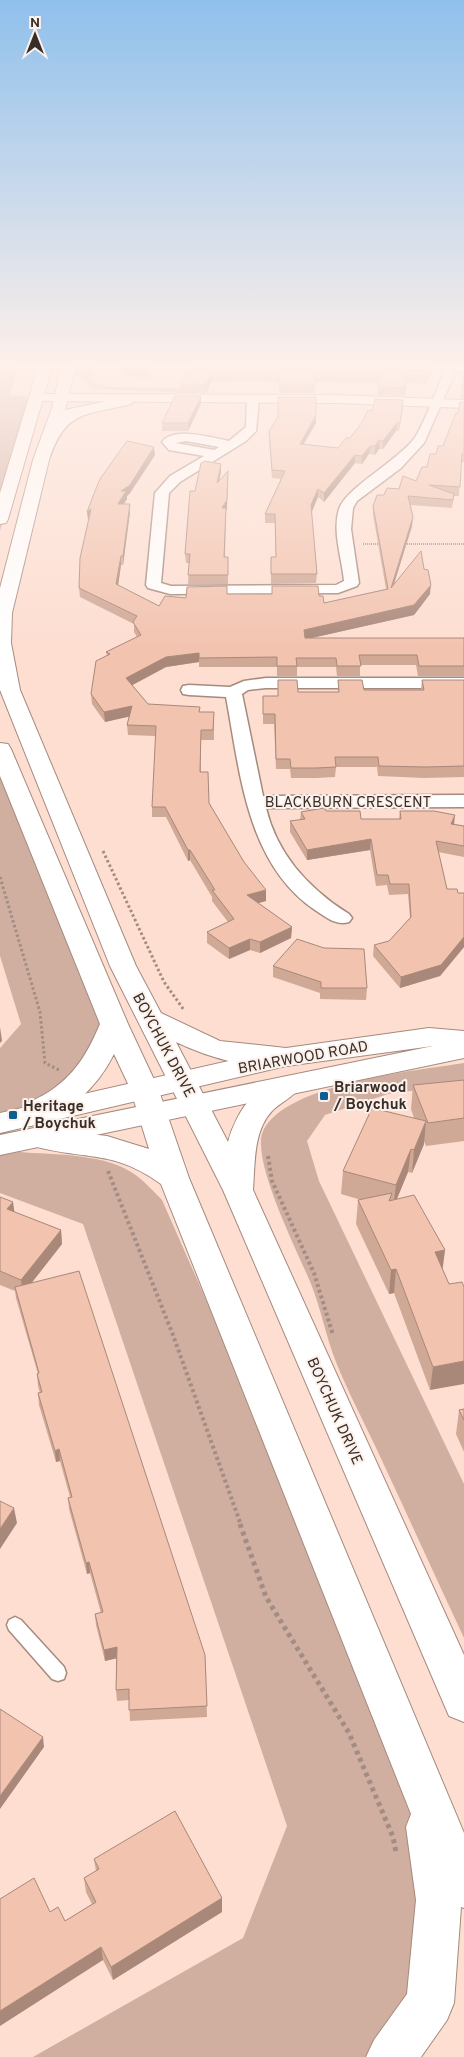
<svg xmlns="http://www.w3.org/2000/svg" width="464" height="2057" font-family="Overpass,sans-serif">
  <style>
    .green { fill: #d0afa1 }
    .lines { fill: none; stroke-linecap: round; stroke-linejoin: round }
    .service-casing { stroke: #a58a7e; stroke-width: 3 }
    .minor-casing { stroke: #a58a7e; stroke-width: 3 }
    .tertiary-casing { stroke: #a58a7e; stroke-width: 2 }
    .secondary-casing { stroke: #a58a7e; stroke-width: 2 }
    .path-far3 { stroke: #a38c83; stroke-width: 2; stroke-dasharray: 1 1; stroke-linecap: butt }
    .path-far2 { stroke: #a38c83; stroke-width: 3; stroke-dasharray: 2.5 2.5; stroke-linecap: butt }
    .path-far1 { stroke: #a38c83; stroke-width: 4; stroke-dasharray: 3 3; stroke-linecap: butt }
    .path { stroke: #a38c83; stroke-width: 5; stroke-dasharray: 4 4; stroke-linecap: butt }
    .service { fill: #fff; fill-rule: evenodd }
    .minor { fill: #fff; fill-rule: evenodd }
    .tertiary { fill: #fff; fill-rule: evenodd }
    .secondary { fill: #fff; fill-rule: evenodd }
    .wall { fill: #d0a896 }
    .shaded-wall { fill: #a9887a }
    .building { fill: #f2c3af; stroke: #a9887a }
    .poi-dot { fill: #0e5f91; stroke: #fcf0eb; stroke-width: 2 }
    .labels { text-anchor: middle; stroke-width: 4; stroke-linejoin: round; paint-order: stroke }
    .street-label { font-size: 15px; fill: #392d28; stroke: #fcf0eb }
    .poi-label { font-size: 15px; font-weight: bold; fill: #392d28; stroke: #fcf0eb; text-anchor: start }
  </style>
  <rect width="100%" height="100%" fill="#fdded1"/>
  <path class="green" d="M0 364H20L10 395 38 398 0 531Z
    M76 364H94L91 381 109 387 185 388V393L98 389 88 386 90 385 74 374Z
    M0 749 114 1024 60 1099 0 1113V1048L21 1024 0 956Z
    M464 1063V1084L388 1094 325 1115 307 1141 319 1181 464 1484V1638C435 1576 407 1514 378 1452 364 1422 348 1392 336 1362 326 1337 321 1309 311 1284 299 1254 248 1156 264 1129 290 1083 414 1071 464 1063Z
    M19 1152C54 1155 108 1153 137 1176 146 1183 154 1192 162 1200L423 1791 439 1900 391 2057H33L243 1938 287 1826 83 1224 0 1193V1155Z"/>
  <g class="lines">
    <defs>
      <path id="service" d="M15 1617 21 1620 64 1667 66 1673 64 1679 58 1681 52 1679 9 1630 7 1625 9 1620Z"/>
      <path id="minor" d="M405 364 464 365V371H456L424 443 401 468 357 501 353 508 351 529 359 583 357 586 338 593 170 594 148 588 146 585 155 493 170 476 204 456 169 450 162 442C174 426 212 438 229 441L246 427 247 399 253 396 259 399 256 431 246 441 180 482 169 493 161 583 171 586 336 585 344 581C342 558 332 532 339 509 347 487 396 462 414 439 424 425 437 388 445 370L410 367ZM186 441 219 447 214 450 176 443Z
        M266 678H464V688H266L248 690 242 694 263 796 464 795V807L266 808C277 854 309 889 349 914L352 918 349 922C336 926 326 917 315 910 246 863 240 771 226 697L189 695 183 694 181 690 183 686 189 685 230 687 244 681Z"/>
      <path id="tertiary" d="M38 394 337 395 464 400V408L337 403 33 401 31 398Z
        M429 1028 464 1031V1058L0 1155V1135L433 1046 286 1066 0 1133V1113L286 1048Z"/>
      <path id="secondary" d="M39 364H53L8 519 6 523 0 524V493Z
        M62 364H76L65 410 126 397 133 401 131 404C85 416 66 409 49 460L12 613 11 643 20 690 136 966 161 1013 220 1041 286 1048 296 1050 300 1057 296 1064C259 1073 209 1058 176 1042L228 1142C235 1113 263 1070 297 1079L301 1086C294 1097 281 1102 272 1111 253 1131 255 1165 253 1190L464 1655V1722L449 1716 223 1190 110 966 0 690V588L33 460 52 408Z
        M0 743 8 744 11 749 128 1024 158 1088 189 1178 464 1833V1908L461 1907 454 2003 447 2020 421 2057H366L374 2040 407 1994 416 1900 406 1827 411 1814 161 1184C111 1148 84 1161 30 1145L26 1138 30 1131 41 1128 107 1136 149 1149 130 1088 114 1054C97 1088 67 1116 30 1126L20 1123 15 1116C23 1103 41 1098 53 1089 77 1072 89 1050 100 1024L0 776Z"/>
    </defs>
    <use href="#service" class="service-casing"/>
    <use href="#minor" class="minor-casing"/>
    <use href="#tertiary" class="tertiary-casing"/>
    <use href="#secondary" class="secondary-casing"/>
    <path class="path-far3" d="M363 544H382
      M403 544H464"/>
    <path class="path-far2" d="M103 851 164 982 184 1010
      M0 877 40 1012 45 1063 59 1070"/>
    <path class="path-far1" d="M268 1156 272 1181 314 1273 333 1335
      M108 1171 173 1335 241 1525"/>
    <path class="path" d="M240 1524 266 1597 349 1733 393 1837 396 1852"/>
    <use href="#service" class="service"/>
    <use href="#minor" class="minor"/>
    <use href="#tertiary" class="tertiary"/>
    <use href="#secondary" class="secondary"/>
  </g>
  <path class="wall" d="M119 364H150L148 379 127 375 120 368Z
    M190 365 431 371 427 384 407 382 405 396 377 395 379 383 315 382V393H279V382L255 381 211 382 206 393H180V385Z
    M464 374V399L461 398Z
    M464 402V462H461L459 496H454L452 508 410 505 412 526 394 583 424 569 430 594 414 615 311 638H464V676H418L416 665H360V676H337L336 667H297V676H277V667H199V662L166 667 132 685 148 704 200 712H214V740H201V772L209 803 266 901 258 903 292 927 291 938 260 953 250 950 229 959 207 943V932L228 922 212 901V897L190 860 188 861 166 817H152V807L156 736 128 735 127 725 129 716 105 722 92 704 91 694 107 655 106 652 137 637 134 632V624L80 597 79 588 89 520H88L155 455 130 493 127 496V499L124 504 130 512 123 565H121L118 585 159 606 186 598 227 594H272V586L319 596 324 603 386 589 373 515V506L384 495 416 481 443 446Z
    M201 404 188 431H162V423Z
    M403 407 399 431H396L383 449H379L375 455 369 454 362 464 355 463 324 502 318 497 311 512 317 574 316 583 271 584V557H276L275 523H265V514L281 479 272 478 269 439V431L316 415V423L304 444 338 448 350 438 372 411Z
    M221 464V472L219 480 227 509 226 510 225 557H228V584H188L189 563H186L185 554 195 491Z
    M278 680 298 692H338V680L364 690H421L422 680H464V777L424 778 378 776 377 767H336L335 777 316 778H291L290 769H276L274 724H263V696H278Z
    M326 811 361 819H399L400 811 464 826V857L438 852 447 889 458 893H464V947L440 976 400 988 373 956 374 945 389 941 410 918 408 894 389 895 387 885 376 886 370 850 307 860 290 832V821L300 820 301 812Z
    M324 948 367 988 366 1000 320 999V993L273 977V966Z
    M464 1080V1141L426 1146 424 1141V1144L412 1173 408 1172 397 1199 445 1250 442 1268 449 1284 430 1390 394 1293 389 1294 356 1224 358 1200H361L341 1194 343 1171 414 1118 411 1109 413 1085Z
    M0 1197 15 1212 61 1230 62 1244 32 1282 205 1655 207 1717 130 1721 129 1700 117 1701 116 1690V1658L105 1661 96 1625 95 1614 101 1613 90 1573 87 1574 69 1509 68 1498 70 1497 60 1461 56 1462 39 1405 38 1393H40L38 1386 37 1374H38L16 1298 15 1291 0 1285Z
    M464 1409V1452L456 1434 459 1410Z
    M94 1859 222 1912 113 1980 103 1960 50 1912 65 1921 92 1904 86 1892 84 1878 96 1871Z"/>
  <path class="shaded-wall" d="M149 364H150L148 379V372Z
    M431 364V371L427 384 428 376Z
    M211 374V382L206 393V385Z
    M201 396V404L188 431V423Z
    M403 400V407L399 431 400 423Z
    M316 415V423L299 452 300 444Z
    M397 423 396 431 383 449V441Z
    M379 440V449L375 455V446Z
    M370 446 369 454 362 464V456Z
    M154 447 155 455 130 493 127 496V499L118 512V504L121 491Z
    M355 455V463L324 502V493Z
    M221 464V472L217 491V483Z
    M228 471 227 509 226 510 222 508Z
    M318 489V497L311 514V505Z
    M130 504V512L123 565V556Z
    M91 509 92 518 88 520 87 512Z
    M413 517 412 526 390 597 391 588Z
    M121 556V565L117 593 116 584Z
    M431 585 430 594 414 615 303 640 304 630Z
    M199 653V662L166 667 127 688 126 678 166 657Z
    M132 706V716L105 722 104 712Z
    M455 815 454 825 451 824Z
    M371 839 370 850 307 860V850Z
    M188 850H190V860L188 861Z
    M266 890V901L247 906V895Z
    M292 927 291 938 260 953V942Z
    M464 937V947L440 976 400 988 401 977Z
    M250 939V950L229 959V948Z
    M0 1027 2 1041 0 1043Z
    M426 1121 424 1144 412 1173 414 1150Z
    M411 1149 408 1172 393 1208 396 1185Z
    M13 1202 15 1216 7 1209Z
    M61 1230 62 1244 23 1294 21 1280Z
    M445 1250 442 1274 435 1252Z
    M396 1269 394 1293 389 1294 391 1270Z
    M464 1361V1384L430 1390 433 1367Z
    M59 1449 60 1461 56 1462 55 1451Z
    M14 1508 17 1523 0 1549V1529Z
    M89 1562 90 1573 87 1574 86 1563Z
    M117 1647 118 1658 105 1661 104 1650Z
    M43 1737 44 1747 0 1809V1796Z
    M222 1898V1912L113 1980 111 1967Z
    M101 1947 103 1960 0 2026V2011Z"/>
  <path class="building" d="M123 364H149L148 372 126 368Z
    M197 364H431L428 376 407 375 405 388 378 387 380 375 315 374 316 385H279V375L255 373 211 374 206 385H180L190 365H197Z
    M464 374V391L462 390Z
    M175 396H201L188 423H162Z
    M278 397H316V415L300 444 338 448 346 438H350L363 421 368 410 372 411 375 399 403 400 400 423H397L383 441 379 440 375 446H370L362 456 355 455 324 493 318 489 311 505 317 574H271V557H276L275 514H265L285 471 272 470 269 431 278 417Z
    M460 402H464V454H462L460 487 429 485 454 494 453 500 408 496 413 517 391 588 421 551 424 569 428 570 431 585 414 605 304 630 305 638H464V666H419L417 655H359L361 666H337L336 658H296L297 666H277V657L199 658V653L166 657 126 678 148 704 200 707 199 712H214L213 730H201L200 772H208L209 803 244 862 266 890 247 895 292 927 260 942 250 939 229 948 207 932 234 919 212 890H215L190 850H188L165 807H152L156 726 127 725 132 706 104 712 91 694 96 661 110 654 106 652 141 635 133 622 137 616 79 588 80 558 91 509 87 512 95 491 100 479 127 441 154 447 130 485 121 491H126L118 504H130L123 556H121L116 584 159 606 165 596 186 598 187 587 227 586V594H272V586H318L319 596H323L324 603 388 589 373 506 377 495H384L387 488 399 489 403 476 416 481 422 467H427L430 454H436L438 446H443L456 413H458Z
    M205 461 221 464 217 483 228 471 227 500 222 508H226L224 557H228V575H188L190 554H185L190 491H195L201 463Z
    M278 680H297L298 692H339L338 680H362L364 690H424L422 680H464V766L425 767 379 766 378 757H335L336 767 316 768H291L290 759H276L275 714H263V696H278Z
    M324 808 326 811H360L361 819H401L400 811H434L455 815 451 824 464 826V846L436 841 447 889H457L458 893H464V937L441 965 401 977 374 945 389 941 411 917 409 884H390L388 875H377L371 839 307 850 290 821 305 819 301 812Z
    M297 939 324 948 364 949 367 988H321V982L273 966Z
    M464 1080V1118L428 1123 413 1085Z
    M372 1108 426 1121 414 1150 411 1149 396 1185 343 1171Z
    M392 1193 389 1201 414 1195 445 1250 435 1252 449 1284 462 1282 464 1287V1361L433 1367 396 1269 391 1270 358 1200Z
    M0 1197 13 1202 7 1209 61 1230 21 1280 0 1271Z
    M79 1271 205 1655 207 1706 129 1710V1689L116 1690 117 1647 104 1650 95 1614 103 1612 89 1562 86 1563 68 1498 72 1497 59 1449 55 1451 38 1393 42 1392 37 1374 39 1373 15 1287Z
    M464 1409V1420L459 1410Z
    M0 1501 14 1508 0 1529Z
    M0 1709 43 1737 0 1796Z
    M175 1811 222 1898 111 1967 101 1947 0 2011V1899L34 1878 50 1912 58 1907 65 1921 96 1902 84 1878 99 1869 94 1859Z"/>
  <linearGradient id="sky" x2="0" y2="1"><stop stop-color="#8fc0ec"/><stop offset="0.56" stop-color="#fef0ea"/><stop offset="1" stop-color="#fef0ea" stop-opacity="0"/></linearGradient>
  <rect width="464" height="652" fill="url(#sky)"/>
  <g class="poi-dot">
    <rect x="319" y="1091" width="10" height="10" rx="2.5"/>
    <rect x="8" y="1110" width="10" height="10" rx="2.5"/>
  </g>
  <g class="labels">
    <g class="street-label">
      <text x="348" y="807">BLACKBURN CRESCENT</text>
      <text transform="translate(164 1045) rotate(62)" y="5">BOYCHUK DRIVE</text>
      <text transform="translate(303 1057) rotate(-10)" y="5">BRIARWOOD ROAD</text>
      <text transform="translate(335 1411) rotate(66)" y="5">BOYCHUK DRIVE</text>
    </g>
    <g class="poi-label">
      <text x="334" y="1092">Briarwood<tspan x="334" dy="17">/ Boychuk</tspan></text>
      <text x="23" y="1111">Heritage<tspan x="23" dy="17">/ Boychuk</tspan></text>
    </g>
  </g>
  <g transform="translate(35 35)" stroke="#fcf0eb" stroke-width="4" paint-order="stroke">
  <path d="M0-4L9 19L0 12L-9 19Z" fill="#392d28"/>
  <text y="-8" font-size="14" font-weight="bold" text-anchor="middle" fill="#392d28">N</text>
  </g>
</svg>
